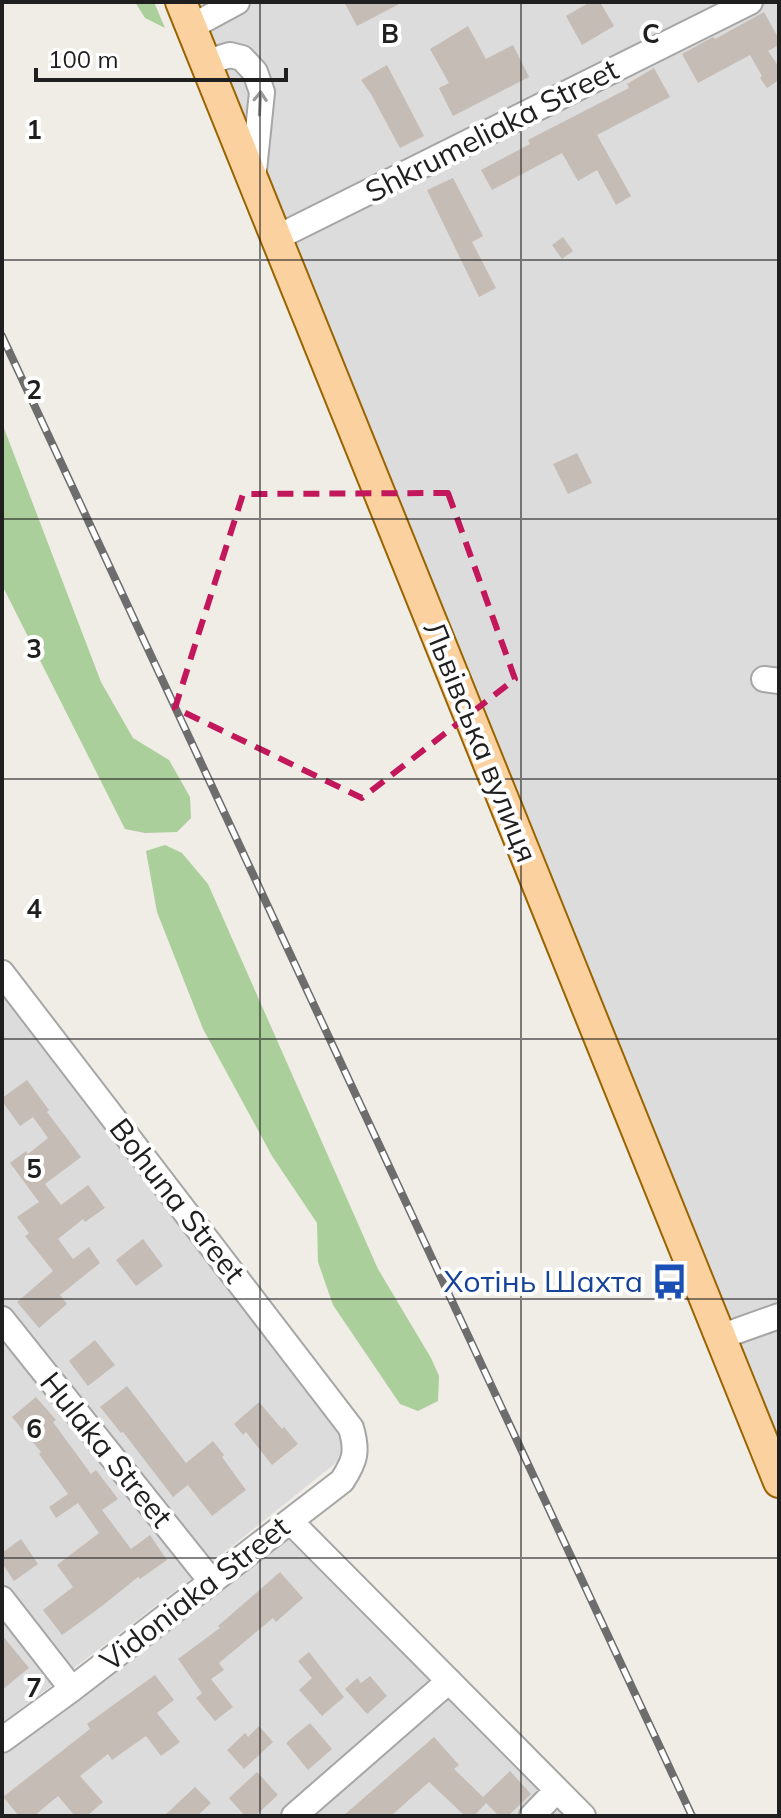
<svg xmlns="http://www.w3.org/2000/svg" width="781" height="1818" font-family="Mulish,sans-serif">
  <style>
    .residential { fill: #dddcdc }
    .forest { fill: #abcf9b }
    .building { fill: #c4bcb5 }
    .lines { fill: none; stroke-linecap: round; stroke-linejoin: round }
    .minor-casing { stroke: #a6a6a6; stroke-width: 28 }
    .major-casing { stroke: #996401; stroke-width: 34 }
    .minor { stroke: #fff; stroke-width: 24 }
    .major { stroke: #fbd29f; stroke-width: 30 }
    .rail-casing { stroke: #6d6d6d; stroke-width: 8 }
    .rail { stroke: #fff; stroke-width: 5; stroke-dasharray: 15; stroke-linecap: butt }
    .oneway { stroke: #9a9a9a }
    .marked { fill: none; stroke: #c2185b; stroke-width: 6; stroke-dasharray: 16 10; stroke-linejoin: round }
    .grid { fill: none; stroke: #1f1f1f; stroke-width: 2; stroke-opacity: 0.55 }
    .labels { text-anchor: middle; stroke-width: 8; stroke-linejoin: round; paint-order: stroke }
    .street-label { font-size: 30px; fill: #1f1f1f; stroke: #fff }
    .transit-label { font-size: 30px; fill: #164399; stroke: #fff; text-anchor: end }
    .grid-label { font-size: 26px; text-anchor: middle; font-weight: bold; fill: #1f1f1f; stroke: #fff; stroke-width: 8; stroke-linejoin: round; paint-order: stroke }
  </style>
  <rect width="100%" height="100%" fill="#f0ece6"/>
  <path class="residential" d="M199 2H779V1437L287 220Z
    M2 986 339 1429 346 1445 342 1458 192 1578 2 1723Z
    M287 1530 568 1816H2V1748Z"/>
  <path class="forest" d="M135 2H154L165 28 145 18Z
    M2 423 101 682 133 738 169 760 190 797 191 818 177 832 145 833 125 829 2 585Z
    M165 845 182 853 208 884 378 1269 431 1358 439 1376 438 1401 418 1411 400 1404 333 1305 318 1262 317 1223 272 1156 203 1029 157 912 146 851Z"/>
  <path class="building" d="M344 2H403L357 26Z
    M590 2H600L614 26 582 45 566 16Z
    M764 12 779 39V45L768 51 779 67V80L767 88 760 78 762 76 750 55 698 83 682 54 713 37 715 39Z
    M468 26 486 59 513 45 529 77 453 116 439 88 449 83 430 49Z
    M387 65 424 136 400 148 371 94 361 80Z
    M654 68 670 97 597 135 631 196 616 205 597 170 578 181 562 153 492 190 481 170 530 144 528 140 629 88 627 84Z
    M453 178 483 236 472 242 496 288 479 297 427 190Z
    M563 237 573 251 562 259 552 245Z
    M577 453 592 483 568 494 553 464Z
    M27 1080 49 1110 47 1112 81 1157 45 1184 61 1205 88 1185 105 1208 85 1222 83 1219 58 1239 73 1259 89 1247 100 1263 60 1295 67 1304 39 1328 17 1302 53 1271 25 1236 29 1233 17 1217 39 1202 10 1163 26 1151 28 1154 48 1138 33 1117 20 1126 2 1101V1098Z
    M143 1239 163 1266 136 1286 116 1260Z
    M95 1340 115 1365 88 1386 69 1361Z
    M127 1386 186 1463 213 1441 224 1455 222 1457 246 1490 212 1516 188 1485 173 1497 123 1432 121 1433 100 1407Z
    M36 1397 56 1420 53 1422 91 1474 96 1470 118 1499 102 1510 131 1549 150 1535 167 1560 140 1579 138 1577 102 1606 62 1635 43 1610 73 1587 57 1565 99 1533 78 1503 56 1518 49 1507 68 1494 39 1454 41 1452 12 1417Z
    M259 1402 282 1429 284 1427 298 1444 272 1465 246 1432 243 1435 234 1424Z
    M21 1539 38 1564 14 1581 2 1563V1553Z
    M280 1572 303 1598 276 1622 273 1618 219 1663 224 1670 211 1679 233 1707 215 1721 196 1698 202 1693 178 1659 220 1628 218 1626Z
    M2 1635 29 1668 2 1690Z
    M309 1652 344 1697 322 1716 299 1690 312 1678 298 1661Z
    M155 1675 174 1700 157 1713 180 1742 161 1756 146 1736 112 1760 108 1754 80 1776 103 1802 87 1816H75L58 1796 34 1816H19L3 1797 90 1729 87 1724Z
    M370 1676 387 1696 367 1714 345 1689 357 1678 361 1683Z
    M310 1723 332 1749 308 1770 286 1743Z
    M259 1726 273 1742 244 1769 227 1750 245 1733 248 1737Z
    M434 1737 459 1765 454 1769 483 1797 510 1771 531 1794 508 1816H499L486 1803 474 1816H465L429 1782 391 1816H343Z
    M257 1772 278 1795 255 1816H245L229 1798Z
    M195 1787 211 1803 197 1816H164Z"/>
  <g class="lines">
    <defs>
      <path id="minor" d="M191 27 237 2
        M207 67 217 59 230 55 242 58 255 72 262 92 253 180
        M276 238 750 2
        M764 679 779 681
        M2 973 351 1428C358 1452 355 1461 342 1481L72 1689 2 1740
        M2 1319 211 1581
        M720 1337 779 1316
        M290 1521 583 1816
        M2 1599 72 1689
        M294 1816 449 1681
        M532 1816 557 1790"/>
      <path id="major" d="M181 2 779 1482"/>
    </defs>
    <use href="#minor" class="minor-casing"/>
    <use href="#major" class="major-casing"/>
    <use href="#minor" class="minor"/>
    <use href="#major" class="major"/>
    <defs>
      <path id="rail" d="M2 336 692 1816"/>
    </defs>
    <use href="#rail" class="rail-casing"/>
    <use href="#rail" class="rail"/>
  </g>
  <defs><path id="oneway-shaft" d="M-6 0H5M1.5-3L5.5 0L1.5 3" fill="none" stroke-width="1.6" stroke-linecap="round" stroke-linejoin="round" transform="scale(2)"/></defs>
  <use class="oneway" href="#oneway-shaft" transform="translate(260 103) rotate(-87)"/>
  <path class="marked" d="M448 493 515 679 362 798 175 708 243 494Z"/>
  <path class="grid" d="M260 2V1816M521 2V1816M2 260H779M2 519H779M2 779H779M2 1039H779M2 1299H779M2 1558H779"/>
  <defs>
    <symbol id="bus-bare" viewBox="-9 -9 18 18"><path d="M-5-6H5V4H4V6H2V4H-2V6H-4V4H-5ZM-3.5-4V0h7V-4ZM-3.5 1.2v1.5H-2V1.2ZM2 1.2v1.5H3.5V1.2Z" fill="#1a4fb4" stroke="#fff" stroke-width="2.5" paint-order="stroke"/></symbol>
  </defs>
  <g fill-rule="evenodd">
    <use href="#bus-bare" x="644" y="1256" width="51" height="51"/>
  </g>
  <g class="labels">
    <g class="street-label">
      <text transform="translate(492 131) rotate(-27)" y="10">Shkrumeliaka Street</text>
      <text transform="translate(480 742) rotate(68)" y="10">Львівська вулиця</text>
      <text transform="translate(177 1201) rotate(52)" y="10">Bohuna Street</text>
      <text transform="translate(106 1450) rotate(51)" y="10">Hulaka Street</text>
      <text transform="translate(195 1594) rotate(-38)" y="10">Vidoniaka Street</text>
    </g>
    <g class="transit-label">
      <text x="643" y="1292">Хотінь Шахта</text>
    </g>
  </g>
  <g class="grid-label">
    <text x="390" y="43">B</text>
    <text x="651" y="43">C</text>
    <text x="34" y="139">1</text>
    <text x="34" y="399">2</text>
    <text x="34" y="658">3</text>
    <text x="34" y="918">4</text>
    <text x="34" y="1178">5</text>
    <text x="34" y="1438">6</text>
    <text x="34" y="1697">7</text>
  </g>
  <rect width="781" height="1818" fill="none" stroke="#1f1f1f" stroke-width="8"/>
  <path d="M36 68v12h250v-12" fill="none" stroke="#1f1f1f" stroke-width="4"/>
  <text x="48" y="68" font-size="24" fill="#1f1f1f" stroke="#ffffff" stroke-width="6" paint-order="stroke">100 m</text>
</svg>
